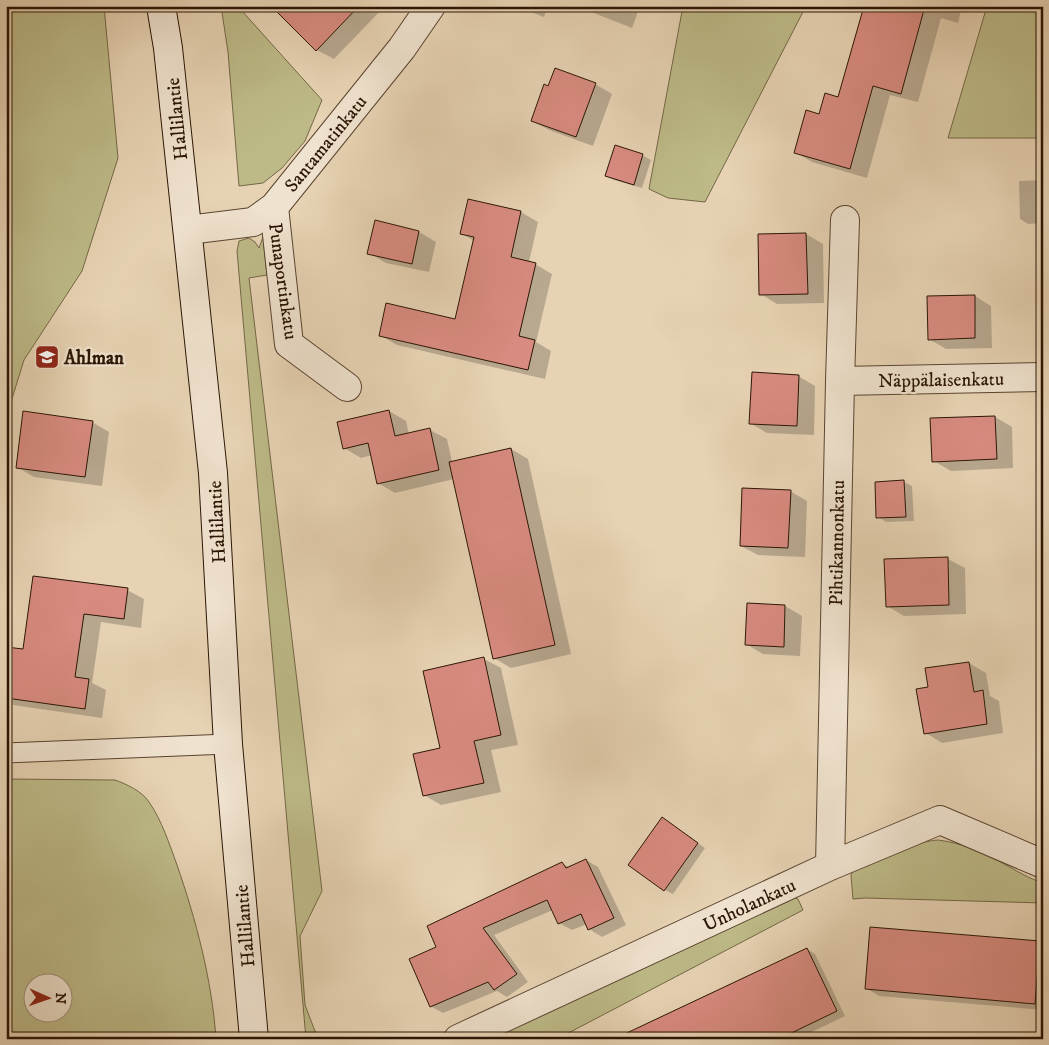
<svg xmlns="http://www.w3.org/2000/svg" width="1049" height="1045" font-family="'IM FELL DW Pica',serif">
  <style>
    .green { fill: #bdba88; stroke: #746846; fill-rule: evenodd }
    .shadow { fill: #0003 }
    .building { fill: #d88b80; stroke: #2b1504 }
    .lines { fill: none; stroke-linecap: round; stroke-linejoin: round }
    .lane-casing { stroke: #5a4430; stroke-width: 21 }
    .street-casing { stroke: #5a4430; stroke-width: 30 }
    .secondary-casing { stroke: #2b1504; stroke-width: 30 }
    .lane { stroke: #efe2ce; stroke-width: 19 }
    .street { stroke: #efe2ce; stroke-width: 28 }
    .secondary { stroke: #efe2ce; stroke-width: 28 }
    .labels { text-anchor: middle; stroke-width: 4.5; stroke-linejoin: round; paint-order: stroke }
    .street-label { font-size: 19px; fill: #2b1504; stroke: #efe2ce }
    .poi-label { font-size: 19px; font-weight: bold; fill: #2b1504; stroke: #efe2ce; text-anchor: start }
  </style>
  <rect width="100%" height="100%" fill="#e7d3b4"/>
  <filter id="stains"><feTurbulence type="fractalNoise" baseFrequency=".004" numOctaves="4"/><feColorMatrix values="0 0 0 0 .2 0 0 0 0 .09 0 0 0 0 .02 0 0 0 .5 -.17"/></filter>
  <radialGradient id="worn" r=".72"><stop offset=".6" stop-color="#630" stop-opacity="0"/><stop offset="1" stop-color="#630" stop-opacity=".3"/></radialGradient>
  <path class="green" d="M6 6H104L118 158 82 271 24 360 6 418Z
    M221 6H244L242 11 322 100 305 141 282 168 263 183 239 186 228 52Z
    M683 6H806L705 202 668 198 649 189Z
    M987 6H1043V138H948Z
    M263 237 267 275 249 278 322 891 300 936 305 1005 318 1039H306L237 251 239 241 249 238 255 242 259 248Z
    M6 779 115 780C126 784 142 791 149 802 162 821 169 843 177 865 196 920 212 980 216 1039H6ZM32 982H62V1012H32Z
    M938 840C962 843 984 852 1004 864 1017 871 1028 878 1043 883V903L865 898 853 899 851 875 853 870C880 859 909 842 938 840Z
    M789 896 798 899 803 910 557 1039H489Z"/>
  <path class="shadow" d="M295 6H385L334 59 317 50Z
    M515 6H548L544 17Z
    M576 6H640L632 28Z
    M883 6H962L958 23 941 18 918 102 890 95 867 178 812 162 795 152 820 115 839 98Z
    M595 84 612 94 593 146 549 130 532 121 549 88Z
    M642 155 651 160 642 188 614 180 606 175Z
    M1043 180V223L1028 224 1020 219 1019 181Z
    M469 200 521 212 538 222 529 262 535 264 552 274 536 342 551 351 545 379 397 345 380 335 456 320 474 241 461 233Z
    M419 232 436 242 429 272 386 263 369 253Z
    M806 234 823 244 824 303 777 304 761 294Z
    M975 296 991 306 992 348 946 349 929 339Z
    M798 376 815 386 814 435 767 433 750 423Z
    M389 411 406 421 409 435 430 430 447 439 452 462 511 449 528 459 571 654 511 668 494 658 454 479 395 493 378 483 372 455 361 458 344 448Z
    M995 417 1012 427 1013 468 951 471 934 461Z
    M92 422 109 432 102 486 34 477 17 467Z
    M904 482 912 486 914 521 886 522 878 517Z
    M790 491 807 501 805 557 758 555 741 546Z
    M948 559 965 568 966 614 904 616 887 606Z
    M34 577 127 590 144 599 141 628 101 622 92 683 106 690 102 718 6 704V648L24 650Z
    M785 606 802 616 800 656 763 654 746 644Z
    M484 659 501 668 518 745 491 750 501 792 441 805 424 795Z
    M969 663 986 673 990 696 999 701 1003 733 942 743 926 733 930 688 927 669Z
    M662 818 705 848 673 894 665 890Z
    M586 860 598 867 626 925 602 937 589 929 587 924 572 930 559 923 553 910 494 935 528 982 507 997 497 991 443 1013 430 1006 438 948 562 863 570 868Z
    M871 928 1043 942V1010L879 996 866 988Z
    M807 949 815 954 845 1016 797 1039H619Z"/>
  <path class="building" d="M271 6H359L316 51Z
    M864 6H925L901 94 873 86 850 169 794 153 806 110 819 114 825 93 838 97Z
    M555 68 596 83 576 137 531 121 544 84 548 86Z
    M615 145 643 154 634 185 605 176Z
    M468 199 521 211 511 257 536 263 519 336 535 340 528 370 379 336 386 303 455 319 474 237 460 234Z
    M375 220 419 231 412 264 367 254Z
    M806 233 808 294 759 295 758 234Z
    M975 295V338L928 340 927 296Z
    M752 372 799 375 797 426 749 424Z
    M389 410 395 436 430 428 439 470 377 484 368 443 343 449 337 422Z
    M23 411 93 421 85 477 16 468Z
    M995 416 997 459 932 462 930 418Z
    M511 448 555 645 493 659 449 462Z
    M904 480 906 517 876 518 875 482Z
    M742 488 791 490 788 548 740 546Z
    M948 557 949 605 886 607 884 559Z
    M33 576 128 588 124 619 84 614 75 677 89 679 85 709 6 698V647L23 649Z
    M747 603 785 605 784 647 745 645Z
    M484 657 501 735 474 741 484 783 423 796 413 754 440 748 423 671Z
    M969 662 974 692 983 690 987 724 924 734 916 689 928 687 925 668Z
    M662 817 698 843 664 891 628 865Z
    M586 859 614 918 588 930 581 914 558 924 547 900 483 928 517 974 494 990 488 982 430 1007 409 959 436 947 427 926 562 862 566 868Z
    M870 927 1040 941 1035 1004 865 989Z
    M807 948 837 1011 779 1039H614Z"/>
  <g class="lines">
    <defs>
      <path id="lane" d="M6 753 228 744"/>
      <path id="street" d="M274 207 289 344 347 387
        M188 230 253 222 274 207 402 48 431 6
        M840 381 1043 377
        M830 866 840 381 845 220
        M458 1039 830 866 940 820 1043 864"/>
      <path id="secondary" d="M161 6 168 48 213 473 228 744 254 1039"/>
    </defs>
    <use href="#lane" class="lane-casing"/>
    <use href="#street" class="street-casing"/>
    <use href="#secondary" class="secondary-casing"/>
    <use href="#lane" class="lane"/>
    <use href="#street" class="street"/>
    <use href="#secondary" class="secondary"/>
  </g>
  <defs>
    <symbol id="university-square" viewBox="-11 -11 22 22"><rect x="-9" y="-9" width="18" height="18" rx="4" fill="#8f2418" stroke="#efe2ce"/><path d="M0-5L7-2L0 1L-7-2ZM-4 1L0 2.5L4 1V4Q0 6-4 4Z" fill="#fff"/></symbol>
  </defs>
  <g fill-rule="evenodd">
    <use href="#university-square" x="33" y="343" width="28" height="28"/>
  </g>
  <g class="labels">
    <g class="street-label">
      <text transform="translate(176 119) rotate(-96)" y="7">Hallilantie</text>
      <text transform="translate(325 143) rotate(-51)" y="7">Santamatinkatu</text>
      <text transform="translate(284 281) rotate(82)" y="7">Punaportinkatu</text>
      <text transform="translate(941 379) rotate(-1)" y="7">Näppälaisenkatu</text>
      <text transform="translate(216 522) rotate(-93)" y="7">Hallilantie</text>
      <text transform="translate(836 543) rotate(-89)" y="7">Pihtikannonkatu</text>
      <text transform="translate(749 904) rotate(-25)" y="7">Unholankatu</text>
      <text transform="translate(244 926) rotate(-95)" y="7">Hallilantie</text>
    </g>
    <g class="poi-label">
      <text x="64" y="364">Ahlman</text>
    </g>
  </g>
  <rect width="1049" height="1045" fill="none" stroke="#e7d3b4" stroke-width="25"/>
  <rect x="8" y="8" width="1034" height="1030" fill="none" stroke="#2b1504" stroke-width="2.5"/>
  <rect x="12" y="12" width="1024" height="1020" fill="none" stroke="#2b1504"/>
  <g transform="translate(48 998) rotate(92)"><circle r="24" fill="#efe2ce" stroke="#a1907d"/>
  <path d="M0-4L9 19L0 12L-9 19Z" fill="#8f2418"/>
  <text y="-8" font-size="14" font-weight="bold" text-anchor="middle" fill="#2b1504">N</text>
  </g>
  <rect width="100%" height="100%" filter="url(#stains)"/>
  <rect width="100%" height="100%" fill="url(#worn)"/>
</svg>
